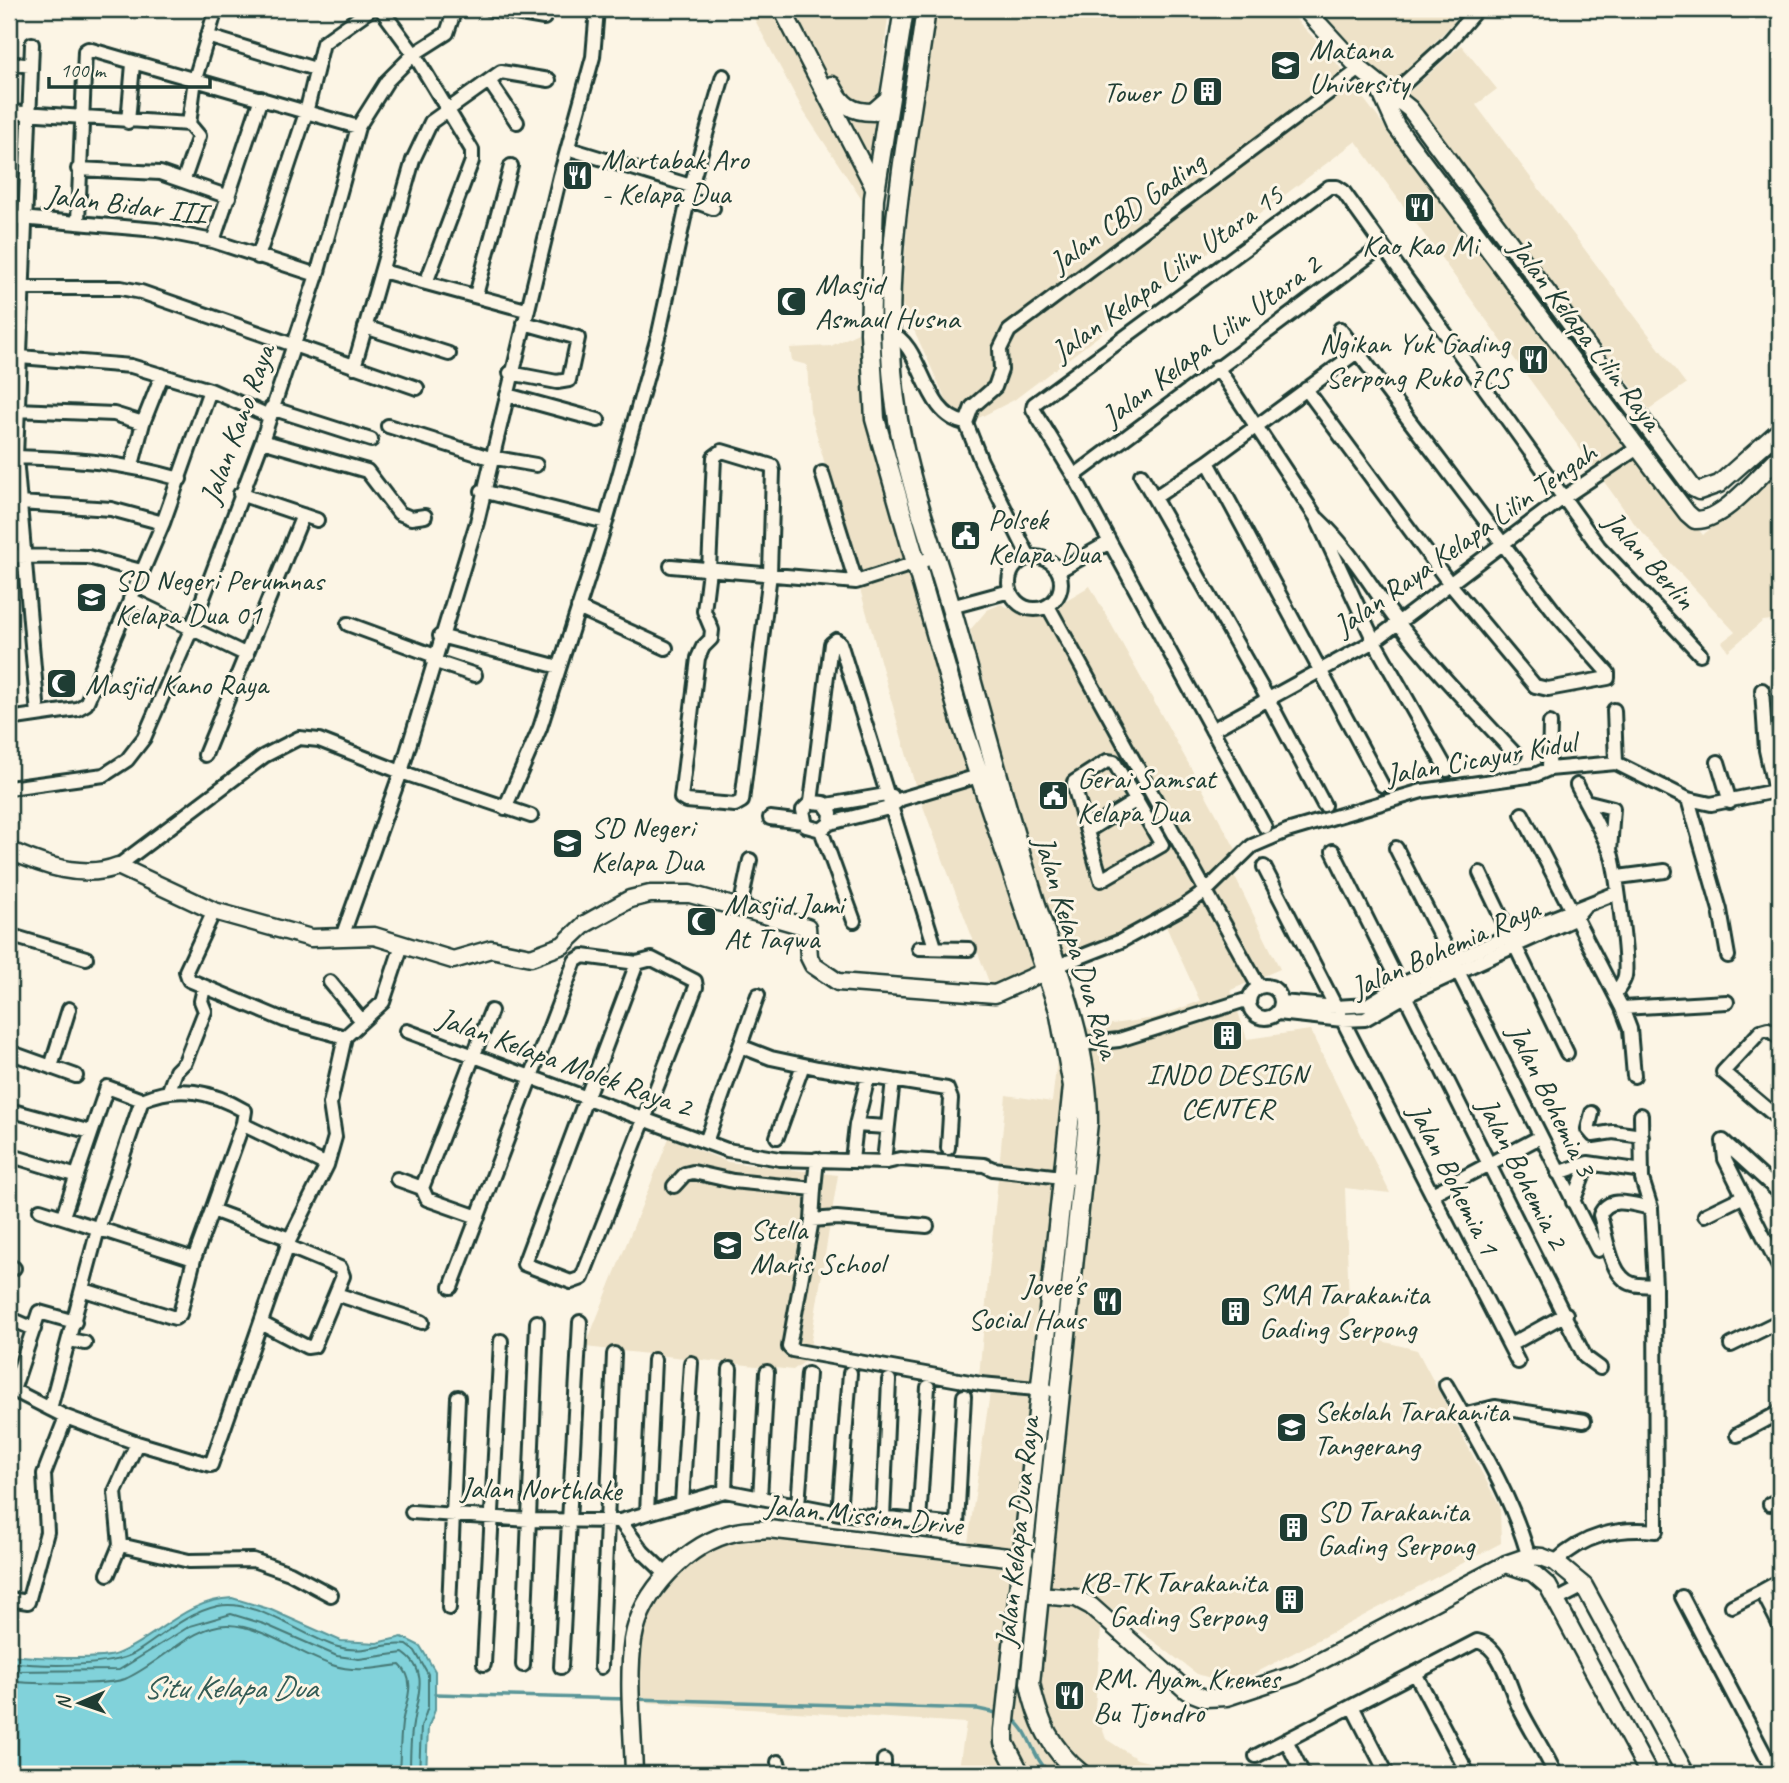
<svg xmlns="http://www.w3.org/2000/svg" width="1789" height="1783" font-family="Caveat,sans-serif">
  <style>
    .built { fill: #eee2c8 }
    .water { fill: #81d2da; stroke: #5a9698; stroke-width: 2 }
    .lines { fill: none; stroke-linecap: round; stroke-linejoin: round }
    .shore { stroke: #467976; stroke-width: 2 }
    .stream { stroke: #5a9698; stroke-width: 3.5 }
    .minor-casing { stroke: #1f3d34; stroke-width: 18 }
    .tertiary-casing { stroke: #1f3d34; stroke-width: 21 }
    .secondary-casing { stroke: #1f3d34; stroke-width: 23 }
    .minor { stroke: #fcf5e5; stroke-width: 12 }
    .tertiary { stroke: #fcf5e5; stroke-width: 16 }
    .secondary { stroke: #fcf5e5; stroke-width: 18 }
    .labels { text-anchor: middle; stroke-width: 6; stroke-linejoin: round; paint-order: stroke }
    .poi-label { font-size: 30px; fill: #1f3d34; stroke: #fcf5e5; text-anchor: start }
    .street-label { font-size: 30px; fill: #1f3d34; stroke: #fcf5e5 }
    .water-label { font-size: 32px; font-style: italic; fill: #335b55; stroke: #fcf5e5 }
  </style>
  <rect width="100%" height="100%" fill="#fcf5e5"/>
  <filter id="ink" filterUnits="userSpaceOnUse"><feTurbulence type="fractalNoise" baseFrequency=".0143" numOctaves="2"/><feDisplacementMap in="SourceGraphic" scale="14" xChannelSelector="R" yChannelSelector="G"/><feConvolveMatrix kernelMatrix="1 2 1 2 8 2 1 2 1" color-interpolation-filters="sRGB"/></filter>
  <g filter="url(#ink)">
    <path class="built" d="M749 9H889L866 206 804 112Z
      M935 9H1286L1332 57 1624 441 1703 535 1780 467V626L1779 619 1763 621 1728 651 1722 642 1735 632 1637 527 1356 141 1014 400 959 428 901 302 912 169Z
      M1315 9H1443L1455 21 1398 80 1384 78Z
      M1461 45 1497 89 1476 105 1686 384 1649 409 1407 94Z
      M858 333 874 447 928 646 1033 968 990 985 915 785 810 411 807 365 792 361 790 348 831 346Z
      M1090 586 1238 853 1233 873 1280 969 1231 990 1247 1039 1310 1030 1390 1193 1345 1188 1350 1333 1417 1350 1500 1507 1501 1543 1248 1677 1220 1681 1197 1674 1103 1603 1095 1708 1106 1739 1137 1759 1182 1771 1183 1774H958L966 1723 642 1702 639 1660 645 1627 658 1598 681 1571 707 1553 731 1543 762 1536 965 1563 992 1379 979 1376 1006 1095 1052 1102 1057 1060 1055 1032 1155 1018 1200 1001 1159 911 1108 941 1060 959 1030 863 970 630 987 610 1001 604 1017 612 1039 616Z
      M669 1138 728 1162 838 1175 808 1359 793 1370 585 1347Z"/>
    <path class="water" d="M232 1598 269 1609 341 1641 377 1643 402 1637 420 1646 435 1671V1710L428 1728 426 1774H9V1655C29 1657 100 1661 117 1654 158 1637 185 1600 232 1598Z"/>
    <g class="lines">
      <path class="shore" d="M9 1662C41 1666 108 1668 135 1653 162 1636 186 1613 218 1606 255 1598 304 1637 338 1647 364 1655 387 1641 407 1645L415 1651 428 1674V1707L421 1727 419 1774
        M9 1671 119 1670 190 1626 231 1614 264 1624 337 1656 359 1659 403 1653C431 1672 416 1699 413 1724 410 1740 410 1758 410 1774
        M9 1681C32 1684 106 1686 125 1679 157 1666 194 1624 228 1625 264 1626 298 1654 332 1665 355 1673 377 1668 400 1665 418 1682 405 1703 402 1723 400 1740 400 1758 399 1774"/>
      <path class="stream" d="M435 1694 627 1699
        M635 1699 978 1709 1001 1714
        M1011 1718C1032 1730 1031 1760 1052 1774"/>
      <defs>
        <path id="minor" d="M381 9 414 54 472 150V161L426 283
          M490 9 544 18
          M207 36 315 69
          M32 44 16 457 38 715
          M9 63 31 66
          M489 81 517 122
          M1386 100 1446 45 1477 9
          M9 112 189 124 199 136 184 179
          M128 122 133 64
          M189 124 195 79 216 9
          M570 149 691 186
          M78 169 160 173 229 197
          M688 199 713 208
          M9 217 157 230 213 241 317 275
          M78 221 85 51 88 49 358 127
          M213 241 261 98
          M258 257 306 113 323 43 371 9
          M382 271 526 310
          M9 288H121L141 292 417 388
          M476 295 511 166
          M365 327 449 354
          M890 333C924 345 922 416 966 423
          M20 357 131 366 210 390 269 416
          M354 367 413 160 431 122 501 72 549 80
          M1217 367 1316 517 1374 641 1447 770
          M510 373 557 382 569 380 578 338 524 323
          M1306 389 1450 584 1535 686 1548 689 1608 678V673L1556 614 1340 329
          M507 395 598 420
          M271 408 371 440
          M16 410 114 414 143 423
          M966 423 972 407 995 387 1001 370 1000 349 1009 331 1360 69
          M966 423 981 461 1029 557
          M388 426 490 458
          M262 441 367 471 399 513 411 518 425 516
          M722 451 772 466 773 471 770 574 742 801 735 805 686 801 681 798 698 658 703 647 711 639 712 630 704 611 709 570 714 457Z
          M16 457C77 459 121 462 180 479
          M490 457 536 465
          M1208 462 1382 785
          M132 465 143 423 162 375
          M822 473 856 582
          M1141 475 1268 699 1324 805
          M1074 476 1381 247
          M482 491 606 522
          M240 494 317 520
          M1154 498 1208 462 1357 352
          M20 503 111 509 163 523
          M1318 519C1350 549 1371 587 1397 621 1433 669 1475 711 1515 754
          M9 556 88 557 141 571
          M1009 583a26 26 0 1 1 52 0a26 26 0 1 1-52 0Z
          M671 566 856 582 935 557
          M1058 571 1108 543
          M130 599 247 655
          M1048 606 1259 987
          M951 607 1010 591
          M578 608 666 648
          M348 624 435 656
          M440 636 559 667
          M433 661 475 675
          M1762 690 1766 750 1775 791
          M1614 710 1616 763
          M9 719 77 709 86 704 163 523 210 390
          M1212 730 1374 641 1563 498 1636 449
          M205 755 303 515
          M1107 761 1114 762 1162 845 1101 880 1074 786V782Z
          M1718 762 1730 802
          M1549 769 1550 723
          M1577 785C1588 807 1601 830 1611 853 1616 867 1628 961 1625 976 1624 982 1618 989 1615 994
          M9 788 104 775 127 760 144 738 191 630 262 441 317 275 358 127 387 81 414 54 447 33 455 9
          M1688 799 1720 910 1728 956
          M1585 801 1613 808 1610 851
          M811 802 831 644 836 640 840 643 935 947
          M827 805 886 795 892 796
          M505 808 540 728 606 522 659 333 691 186 723 76
          M1522 814 1622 1008 1630 1029 1634 1076
          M770 818 803 822
          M830 823 831 813 824 803 811 802 803 810 806 826 821 830 830 823 889 808 901 799 985 774
          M1265 827 1074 476 1033 409 1034 404 1329 187H1337L1343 191 1599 547 1700 654
          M821 830 854 921
          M1087 831 1137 800
          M1396 848 1598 1250
          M1333 851 1585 1357 1600 1368
          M118 866 264 756 299 738 319 740 401 772 531 816
          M1264 867 1518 1362
          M1480 873 1567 1053
          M1618 877 1665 871
          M740 908 750 860
          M214 911 186 971 189 980 284 1020 345 1037
          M9 935 86 958
          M342 937 401 772 477 522 560 176 593 57 597 9
          M919 948 969 949
          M1057 966 1121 941 1183 907 1206 891 1252 846 1287 831 1422 791 1535 775 1549 769 1616 763 1688 799 1711 804 1780 790
          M330 982 362 1021
          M1249 1002a16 16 0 1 1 32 0a16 16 0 1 1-32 0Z
          M1282 1002 1336 1007 1367 1005 1400 985 1510 935 1616 893
          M1622 1008 1727 1002
          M1278 1013 1343 1020 1365 1019 1405 996 1574 919 1584 907
          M407 1031 727 1150 780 1159 887 1162 900 1159 984 1165 993 1169 1071 1178
          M1780 1038 1768 1029 1761 1031 1723 1072 1780 1120
          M1081 1044 1119 1040 1249 999
          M740 1046 771 1058 818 1068 947 1089 951 1099 948 1148
          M9 1052 76 1076
          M51 1067 69 1009
          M169 1090 176 1071 185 1062 205 1011 201 1001 204 988
          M9 1110 91 1132
          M1592 1113 1588 1129 1593 1135 1613 1132 1642 1136
          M856 1125 886 1127
          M777 1137 803 1065
          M1723 1141 1725 1159 1780 1269
          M1723 1141 1780 1193
          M706 1142 758 995
          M9 1155 77 1176
          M852 1160 856 1125 868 1077
          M884 1161 893 1080
          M1558 1173 1588 1163 1636 1170
          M397 1179 422 1188
          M674 1186 685 1174 693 1172 733 1181 814 1189 812 1220 789 1347 792 1350 981 1384 1048 1390
          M814 1189 817 1159
          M1432 1194 1540 1137
          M1573 1202 1588 1163
          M1651 1208 1655 1286
          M40 1210 194 1259 180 1314 175 1318 84 1290
          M212 1210 243 1123
          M1705 1215 1744 1196
          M63 1216 107 1087 142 1100
          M478 1217 427 1199 422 1188 491 1011
          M812 1220 837 1218 927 1226
          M194 1259 212 1210 290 1239 327 1165 335 1137 330 1104 345 1037 383 1002 402 945
          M9 1266 14 1268
          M451 1287 575 961 583 956 637 963 652 959 695 981 696 987 582 1278 571 1282 524 1264 637 963
          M336 1294 422 1322
          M9 1318 34 1329
          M261 1323 307 1347 314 1346 343 1276 340 1268 287 1246
          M70 1340 85 1343
          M1510 1345 1566 1314
          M1731 1345 1780 1321
          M1446 1385C1478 1442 1514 1499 1530 1562
          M9 1388 66 1417 137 1443 211 1465 290 1239
          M13 1390 39 1312 75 1322
          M50 1409 98 1229 142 1100C178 1084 211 1091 245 1111L243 1123 248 1127 327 1165
          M1463 1415 1495 1407 1584 1421
          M1737 1435 1780 1412
          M725 1491 730 1369
          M760 1498 767 1372
          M682 1503 691 1363
          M1770 1504 1780 1499
          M798 1505 808 1374
          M412 1512 529 1520 620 1521 725 1491 839 1513 957 1525 964 1396
          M647 1513 654 1360
          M839 1513 850 1373
          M883 1518 889 1380
          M620 1521 643 1552 666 1574
          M919 1521 928 1387
          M120 1545 189 1561 253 1560 290 1573 331 1595
          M1555 1562C1584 1535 1617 1527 1656 1531L1655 1286C1648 1285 1640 1286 1633 1284 1610 1278 1606 1234 1600 1215 1609 1194 1634 1205 1651 1208L1642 1179 1641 1115
          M108 1574 120 1545 115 1492 137 1443
          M1780 1581 1762 1591 1780 1626
          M1682 1597 1775 1774
          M9 1599 28 1602 47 1532 44 1474 66 1417
          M1557 1600 1584 1586
          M1732 1606 1762 1591
          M449 1608 458 1397
          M484 1664 501 1341
          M523 1665 537 1322
          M561 1667 580 1322
          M601 1667 614 1354
          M1415 1673 1468 1774
          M1352 1706 1387 1774
          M1286 1740 1303 1774
          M1256 1756 1477 1641C1502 1646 1509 1688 1519 1707 1530 1730 1545 1751 1555 1774
          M884 1760V1774
          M778 1762 781 1774"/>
        <path id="tertiary" d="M782 9 875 189
          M1305 9 1360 69 1410 109 1693 488 1699 491 1719 484 1780 430
          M832 85C842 105 851 112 873 112L889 98
          M1378 86 1396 126 1687 513 1695 520C1723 522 1760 474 1780 456
          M9 850C41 865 83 880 118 866L214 911 311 938 374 936 453 960 491 949 531 957 563 945 585 924 630 899 650 894H690L807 927 809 957 813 965 838 982 995 994 1057 966
          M1506 1564 1533 1573 1548 1586 1649 1774
          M1038 1595 1076 1598 1091 1606 1187 1691 1205 1698 1227 1697 1296 1674 1506 1564 1529 1556 1542 1557 1555 1562 1584 1586 1686 1774
          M634 1774C633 1730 627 1683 633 1640 641 1591 688 1543 736 1532 746 1530 758 1530 768 1529L1025 1559"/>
        <path id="secondary" d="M904 9 874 198 870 333 875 419 961 721 1059 1010 1073 1086 1004 1730V1743L1020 1774
          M926 9C908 143 875 284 898 420 909 483 933 546 951 608 978 702 1002 796 1031 889 1055 967 1088 1039 1088 1122L1030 1683C1037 1720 1051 1750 1081 1774"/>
      </defs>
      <use href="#minor" class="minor-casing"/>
      <use href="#tertiary" class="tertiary-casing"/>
      <use href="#secondary" class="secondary-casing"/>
      <use href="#minor" class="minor"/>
      <use href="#tertiary" class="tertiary"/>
      <use href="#secondary" class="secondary"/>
    </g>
  </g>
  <defs>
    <symbol id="university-square" viewBox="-11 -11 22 22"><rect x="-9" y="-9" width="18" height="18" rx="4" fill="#1f3d34" stroke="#fcf5e5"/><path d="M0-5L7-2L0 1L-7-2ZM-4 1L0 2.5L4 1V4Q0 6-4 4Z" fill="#fff"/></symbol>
    <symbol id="building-square" viewBox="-11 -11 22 22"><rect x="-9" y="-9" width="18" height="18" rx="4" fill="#1f3d34" stroke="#fcf5e5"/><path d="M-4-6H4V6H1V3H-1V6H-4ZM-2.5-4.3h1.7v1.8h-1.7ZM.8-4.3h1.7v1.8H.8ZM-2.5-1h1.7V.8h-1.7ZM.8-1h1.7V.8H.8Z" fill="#fff"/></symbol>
    <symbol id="restaurant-square" viewBox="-11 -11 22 22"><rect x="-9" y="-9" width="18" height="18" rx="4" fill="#1f3d34" stroke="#fcf5e5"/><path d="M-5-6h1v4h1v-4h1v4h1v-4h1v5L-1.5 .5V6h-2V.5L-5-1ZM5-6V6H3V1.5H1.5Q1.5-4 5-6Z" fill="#fff"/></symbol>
    <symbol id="mosque-square" viewBox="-11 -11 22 22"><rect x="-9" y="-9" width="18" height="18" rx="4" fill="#1f3d34" stroke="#fcf5e5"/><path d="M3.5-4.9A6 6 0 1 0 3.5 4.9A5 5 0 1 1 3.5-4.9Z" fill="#fff"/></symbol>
    <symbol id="civic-square" viewBox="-11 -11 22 22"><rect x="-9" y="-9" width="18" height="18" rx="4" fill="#1f3d34" stroke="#fcf5e5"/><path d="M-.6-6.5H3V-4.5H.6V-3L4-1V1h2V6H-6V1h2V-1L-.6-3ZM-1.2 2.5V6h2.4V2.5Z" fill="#fff"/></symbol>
    <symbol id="school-square" viewBox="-11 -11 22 22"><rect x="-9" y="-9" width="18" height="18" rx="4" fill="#1f3d34" stroke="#fcf5e5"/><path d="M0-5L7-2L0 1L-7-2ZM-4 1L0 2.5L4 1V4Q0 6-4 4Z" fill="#fff"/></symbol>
  </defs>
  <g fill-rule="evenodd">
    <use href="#university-square" x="1268" y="48" width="35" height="35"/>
    <use href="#building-square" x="1190" y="74" width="35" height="35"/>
    <use href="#restaurant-square" x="560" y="158" width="35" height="35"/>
    <use href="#restaurant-square" x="1402" y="190" width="35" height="35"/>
    <use href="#mosque-square" x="774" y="284" width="35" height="35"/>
    <use href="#restaurant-square" x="1516" y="342" width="35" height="35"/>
    <use href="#civic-square" x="948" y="518" width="35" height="35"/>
    <use href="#school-square" x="74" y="580" width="35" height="35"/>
    <use href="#mosque-square" x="44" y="666" width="35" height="35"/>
    <use href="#civic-square" x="1036" y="778" width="35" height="35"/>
    <use href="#school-square" x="550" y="826" width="35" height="35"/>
    <use href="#mosque-square" x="684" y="904" width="35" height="35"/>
    <use href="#building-square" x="1210" y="1018" width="35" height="35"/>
    <use href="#school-square" x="710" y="1228" width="35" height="35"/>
    <use href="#restaurant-square" x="1090" y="1284" width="35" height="35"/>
    <use href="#building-square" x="1218" y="1294" width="35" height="35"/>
    <use href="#school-square" x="1274" y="1410" width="35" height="35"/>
    <use href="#building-square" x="1276" y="1510" width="35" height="35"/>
    <use href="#building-square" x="1272" y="1582" width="35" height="35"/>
    <use href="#restaurant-square" x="1052" y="1678" width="35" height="35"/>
  </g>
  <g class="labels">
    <g class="poi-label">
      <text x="1309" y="59">Matana<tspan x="1309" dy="34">University</tspan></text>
      <text x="1185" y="102" text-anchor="end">Tower D</text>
      <text x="601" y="169">Martabak Aro<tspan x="601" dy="34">- Kelapa Dua</tspan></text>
      <text x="1420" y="255" text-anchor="middle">Kao Kao Mi</text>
      <text x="815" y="294">Masjid<tspan x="815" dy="34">Asmaul Husna</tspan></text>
      <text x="1510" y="353" text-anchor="end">Ngikan Yuk Gading<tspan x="1510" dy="34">Serpong Ruko 7CS</tspan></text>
      <text x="988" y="529">Polsek<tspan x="988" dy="34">Kelapa Dua</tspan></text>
      <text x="115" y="590">SD Negeri Perumnas<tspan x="115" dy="34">Kelapa Dua 01</tspan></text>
      <text x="85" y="694">Masjid Kano Raya</text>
      <text x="1077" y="788">Gerai Samsat<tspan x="1077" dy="34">Kelapa Dua</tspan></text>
      <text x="591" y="837">SD Negeri<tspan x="591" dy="34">Kelapa Dua</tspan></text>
      <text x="724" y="914">Masjid Jami<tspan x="724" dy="34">At Taqwa</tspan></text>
      <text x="1227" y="1084" text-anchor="middle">INDO DESIGN<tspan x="1227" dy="34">CENTER</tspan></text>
      <text x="750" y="1239">Stella<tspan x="750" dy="34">Maris School</tspan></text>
      <text x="1085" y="1295" text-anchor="end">Jovee's<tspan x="1085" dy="34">Social Haus</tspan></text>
      <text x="1259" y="1304">SMA Tarakanita<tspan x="1259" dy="34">Gading Serpong</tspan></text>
      <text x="1314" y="1421">Sekolah Tarakanita<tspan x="1314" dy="34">Tangerang</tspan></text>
      <text x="1317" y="1521">SD Tarakanita<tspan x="1317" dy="34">Gading Serpong</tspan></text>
      <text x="1267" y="1592" text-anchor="end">KB-TK Tarakanita<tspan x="1267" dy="34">Gading Serpong</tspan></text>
      <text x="1093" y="1688">RM. Ayam Kremes<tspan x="1093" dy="34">Bu Tjondro</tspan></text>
    </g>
    <g class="street-label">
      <text transform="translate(126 204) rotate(7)" y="10">Jalan Bidar III</text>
      <text transform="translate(1127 212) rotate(-36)" y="10">Jalan CBD Gading</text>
      <text transform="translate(1167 273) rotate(-36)" y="10">Jalan Kelapa Lilin Utara 15</text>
      <text transform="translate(1586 334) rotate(53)" y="10">Jalan Kelapa Lilin Raya</text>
      <text transform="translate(1211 340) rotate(-37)" y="10">Jalan Kelapa Lilin Utara 2</text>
      <text transform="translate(237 424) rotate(-70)" y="10">Jalan Kano Raya</text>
      <text transform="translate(1465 539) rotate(-35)" y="10">Jalan Raya Kelapa Lilin Tengah</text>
      <text transform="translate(1650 560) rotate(48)" y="10">Jalan Berlin</text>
      <text transform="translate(1481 758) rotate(-10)" y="10">Jalan Cicayur Kidul</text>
      <text transform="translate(1077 947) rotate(73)" y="10">Jalan Kelapa Dua Raya</text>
      <text transform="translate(1445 948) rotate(-24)" y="10">Jalan Bohemia Raya</text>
      <text transform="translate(565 1062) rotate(20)" y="10">Jalan Kelapa Molek Raya 2</text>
      <text transform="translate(1552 1100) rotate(64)" y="10">Jalan Bohemia 3</text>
      <text transform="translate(1523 1173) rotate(63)" y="10">Jalan Bohemia 2</text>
      <text transform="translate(1454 1179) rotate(63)" y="10">Jalan Bohemia 1</text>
      <text transform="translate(541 1489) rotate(1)" y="10">Jalan Northlake</text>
      <text transform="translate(864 1515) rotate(6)" y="10">Jalan Mission Drive</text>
      <text transform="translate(1017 1532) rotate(-84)" y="10">Jalan Kelapa Dua Raya</text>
    </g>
    <g class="water-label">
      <text x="230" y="1698">Situ Kelapa Dua</text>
    </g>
  </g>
  <rect width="1789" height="1783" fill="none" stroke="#fcf5e5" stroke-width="35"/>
  <rect x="18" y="18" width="1754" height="1748" fill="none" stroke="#1f3d34" stroke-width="2.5" filter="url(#ink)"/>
  <g transform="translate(80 1703) rotate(268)" stroke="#fcf5e5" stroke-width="5" paint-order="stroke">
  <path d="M0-5L12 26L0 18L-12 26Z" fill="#1f3d34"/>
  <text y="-10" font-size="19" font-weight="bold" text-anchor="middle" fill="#1f3d34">N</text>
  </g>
  <path d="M49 77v10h161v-10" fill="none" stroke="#1f3d34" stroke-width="3.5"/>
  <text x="60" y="77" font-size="21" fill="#1f3d34" stroke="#fcf5e5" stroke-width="5" paint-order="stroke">100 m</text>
</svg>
